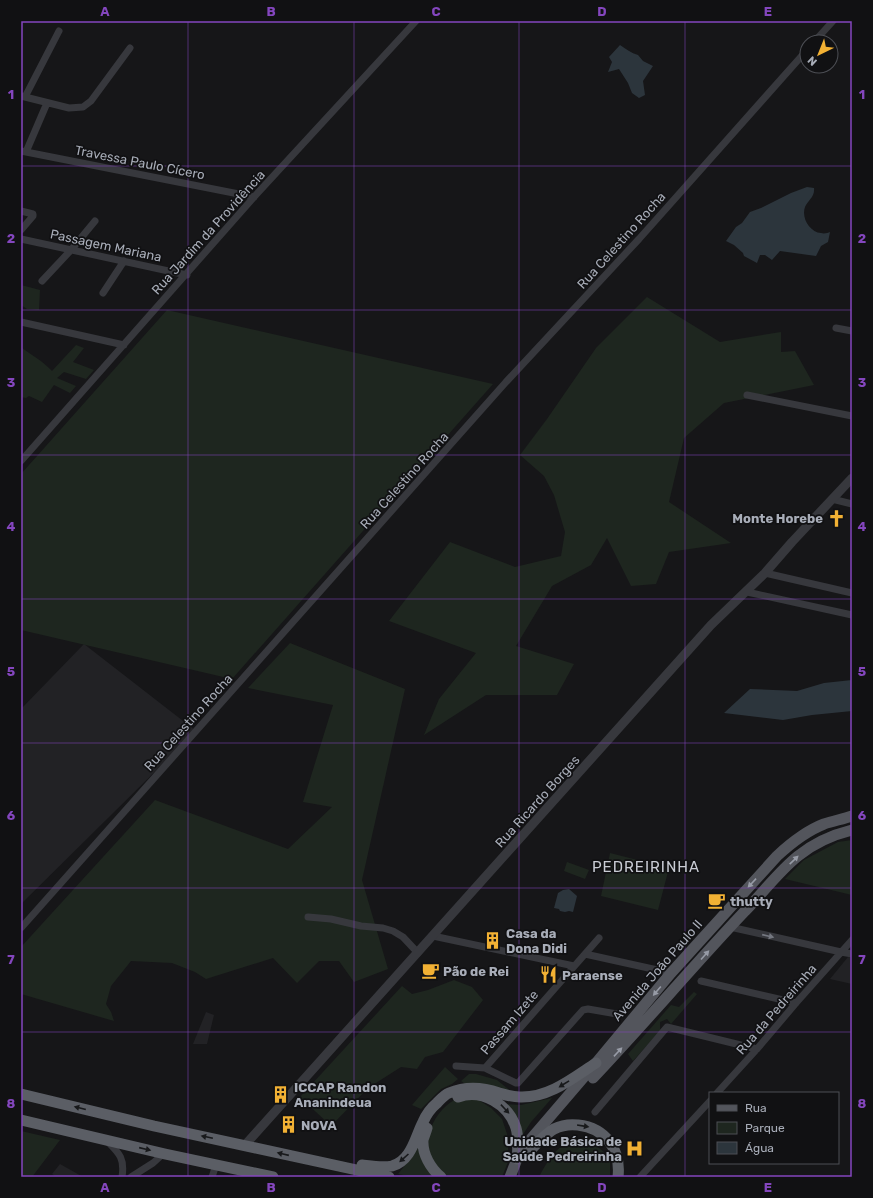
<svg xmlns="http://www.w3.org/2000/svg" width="873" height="1198" font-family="Rubik,sans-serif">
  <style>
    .built { fill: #222225 }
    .green { fill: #1e261f }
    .water { fill: #2c353c }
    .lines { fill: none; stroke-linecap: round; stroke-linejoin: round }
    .minor { stroke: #37383d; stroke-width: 7 }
    .tertiary { stroke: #37383d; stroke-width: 9 }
    .primary { stroke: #53555c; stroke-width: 11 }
    .trunk { stroke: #5b5e65; stroke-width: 11 }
    .oneway { fill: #979ba6 }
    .oneway2 { fill: #757881 }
    .oneway3 { fill: #18191b }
    .grid { fill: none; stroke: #8446be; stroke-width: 1; stroke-opacity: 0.55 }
    .labels { text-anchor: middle; stroke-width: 3.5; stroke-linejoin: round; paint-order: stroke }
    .street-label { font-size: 13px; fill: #a8adb8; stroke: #111113 }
    .poi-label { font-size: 13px; font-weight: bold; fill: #a8adb8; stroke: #111113; text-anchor: start }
    .quarter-label { font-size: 15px; letter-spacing: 1px; fill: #c9ccd4; stroke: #111113 }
    .neatline { fill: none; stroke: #8446be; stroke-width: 1.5 }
    .grid-label { font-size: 13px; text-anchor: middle; font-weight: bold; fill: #8446be }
  </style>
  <rect width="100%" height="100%" fill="#161618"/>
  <path class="built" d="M84 644 196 731 21 904V709Z
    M848 957 852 958V984L830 979Z
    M206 1012 214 1015 207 1044H193Z
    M60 1164 76 1173 83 1177H56L52 1174Z"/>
  <path class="green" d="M21 285 40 290 39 310 27 309 21 305Z
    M647 297 720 342 781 332V352L795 351 814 385 724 403 684 438 669 502 731 543 669 552 656 584 631 586 607 538 591 565 552 586 516 646 574 664 557 695H486L424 735 439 699 476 653 389 621 450 542 515 567 561 556 565 532 554 495 544 476 520 455 547 419 596 348Z
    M167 310 493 384 232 679 21 630V474Z
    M76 345 84 348 73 362 94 370 86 379 64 372 57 378 76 386 70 393 54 385 42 402 29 396 26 398 21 397V347C31 355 43 361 52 371Z
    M290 643 405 689 362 880 388 969 354 982 339 961H319L297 983 273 958 206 979 195 972 172 963 131 961 111 986 106 1004 111 1012 114 1021 21 994V947L155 800 288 849 332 807 303 802 333 705 248 688Z
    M852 840V895L785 879 804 860 838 842Z
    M610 853 669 868 658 910 601 896Z
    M567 862 589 870 585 879 564 871Z
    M454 980 472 987 483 1000 443 1052 425 1057 417 1069 401 1067 368 1088 331 1126 300 1097 402 986 412 994 428 990Z
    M694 992 697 994 671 1024 667 1019 660 1022V1031L633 1061 628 1054 671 1005 679 1007Z
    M445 1067 458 1079 452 1084 441 1089 421 1109 412 1105Z
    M469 1074H476L497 1080 513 1093 465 1084 461 1081Z
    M461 1096 477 1099 491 1108 502 1119 508 1137V1162L502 1177H448C443 1173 435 1168 432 1162 422 1144 431 1119 446 1106 450 1102 456 1099 461 1096Z
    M552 1098 531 1122 522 1136 505 1104 521 1105Z
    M21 1131 60 1140 32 1177H21Z
    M422 1139 437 1177H413L398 1174 410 1159Z
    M573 1140 585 1141 593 1143 605 1153 610 1160V1177H539C547 1162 556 1146 573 1140Z"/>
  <path class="water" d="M620 45C626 49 631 53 638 55L643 61 653 66 643 81 645 95 639 98 632 93 628 83 619 69 608 72 612 62 609 57Z
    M807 187 814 188C815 197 808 200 805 207 801 218 810 232 821 233 824 234 828 233 830 232L828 242 821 246 816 256 780 251 772 260 765 255H760L757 263 744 256 743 253 734 245 726 241 736 227 742 223 750 212 761 208 791 193Z
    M852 680V711L812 715 783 720 724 713 750 689 797 691 824 683Z
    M569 889 577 896 573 912 569 911 565 912 560 911 559 909 554 908 558 893 563 890Z"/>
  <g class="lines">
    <path class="minor" d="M814 42 833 21
      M21 96 69 108 83 107 91 101 130 48
      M25 97 59 31
      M21 151 254 197
      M26 152 47 103
      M21 211 33 214V216L21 230
      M21 239 187 275
      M42 281 71 250 95 221
      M103 293 124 261
      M21 322 124 345
      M836 328 852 331
      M747 395 852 416
      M21 461 254 197 416 21
      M832 499 852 504
      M765 573 852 593
      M747 592 852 615
      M308 917 331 919 361 926 383 928 393 931 403 937 418 953
      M730 927 841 952 852 954
      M21 928 506 382 639 239 807 50
      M433 936 574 966
      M585 954 671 973
      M701 981 796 1003
      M456 1066 485 1068 516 1083H518L583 1010 588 1009 617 1014
      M485 1068 599 938
      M717 1093 757 1049 796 1003 852 940
      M595 1112 667 1027 757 1049
      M107 1141C119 1153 125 1158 122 1177
      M131 1177 153 1163 163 1154
      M212 1177 216 1165
      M640 1177 710 1101"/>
    <path class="tertiary" d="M245 1145 711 625 765 573 792 542 852 478"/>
    <path class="primary" d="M593 1078C645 1023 693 966 745 911 763 893 778 872 798 856 814 843 832 835 852 830
      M510 1177 517 1159 530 1140 596 1063 671 973 777 856C791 843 806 831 824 824 833 821 843 819 852 816"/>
    <path class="trunk" d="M21 1094 154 1126 389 1177
      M458 1097C482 1088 509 1105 516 1128 519 1138 518 1149 517 1159
      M21 1120 165 1154 273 1177
      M427 1128C426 1132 424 1136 423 1140 422 1154 431 1169 441 1177
      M527 1154C535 1145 544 1135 554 1129 562 1125 570 1124 578 1125 606 1128 621 1150 618 1177
      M362 1165C371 1166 383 1168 392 1166 412 1160 415 1137 423 1122 426 1115 431 1108 437 1103 441 1099 444 1095 449 1093 466 1086 482 1087 499 1093 506 1095 512 1097 520 1097 549 1098 573 1078 596 1063"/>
  </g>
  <defs><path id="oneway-solid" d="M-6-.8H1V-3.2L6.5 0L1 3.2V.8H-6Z"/></defs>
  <g class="oneway">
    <use href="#oneway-solid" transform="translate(794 860) rotate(-44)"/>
    <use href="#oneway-solid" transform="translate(752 883) rotate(133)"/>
    <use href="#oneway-solid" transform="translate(705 955) rotate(-48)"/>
    <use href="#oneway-solid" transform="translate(657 991) rotate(130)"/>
    <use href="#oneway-solid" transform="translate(618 1052) rotate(-47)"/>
  </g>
  <use class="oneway2" href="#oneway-solid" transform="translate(768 936) rotate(13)"/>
  <g class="oneway3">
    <use href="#oneway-solid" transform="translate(564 1084) rotate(148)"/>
    <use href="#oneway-solid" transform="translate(80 1108) rotate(-166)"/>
    <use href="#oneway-solid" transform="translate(505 1109) rotate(47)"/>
    <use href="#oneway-solid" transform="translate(583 1126) rotate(9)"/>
    <use href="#oneway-solid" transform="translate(207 1137) rotate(-168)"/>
    <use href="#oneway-solid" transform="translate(145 1149) rotate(13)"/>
    <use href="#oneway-solid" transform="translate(283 1154) rotate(-167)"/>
    <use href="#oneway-solid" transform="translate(404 1158) rotate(138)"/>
  </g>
  <path class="grid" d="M188 21V1177M354 21V1177M519 21V1177M685 21V1177M21 166H852M21 310H852M21 455H852M21 599H852M21 743H852M21 888H852M21 1032H852"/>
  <defs>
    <symbol id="church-bare" viewBox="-9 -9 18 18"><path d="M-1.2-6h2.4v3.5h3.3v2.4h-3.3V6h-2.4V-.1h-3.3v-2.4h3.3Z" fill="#f2b134" stroke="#111113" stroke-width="2.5" paint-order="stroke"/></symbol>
    <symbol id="cafe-bare" viewBox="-9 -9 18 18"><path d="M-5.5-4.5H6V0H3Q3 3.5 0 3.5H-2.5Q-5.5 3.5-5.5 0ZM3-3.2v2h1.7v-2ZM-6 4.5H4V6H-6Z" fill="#f2b134" stroke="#111113" stroke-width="2.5" paint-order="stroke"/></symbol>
    <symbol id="building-bare" viewBox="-9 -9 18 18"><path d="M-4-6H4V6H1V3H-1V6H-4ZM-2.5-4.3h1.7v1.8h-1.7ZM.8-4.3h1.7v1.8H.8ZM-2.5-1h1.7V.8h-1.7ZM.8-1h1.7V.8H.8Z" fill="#f2b134" stroke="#111113" stroke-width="2.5" paint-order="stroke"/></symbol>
    <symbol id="restaurant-bare" viewBox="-9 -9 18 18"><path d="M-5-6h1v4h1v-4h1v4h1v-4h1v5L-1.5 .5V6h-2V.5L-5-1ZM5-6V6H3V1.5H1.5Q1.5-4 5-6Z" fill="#f2b134" stroke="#111113" stroke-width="2.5" paint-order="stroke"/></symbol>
    <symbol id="hospital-bare" viewBox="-9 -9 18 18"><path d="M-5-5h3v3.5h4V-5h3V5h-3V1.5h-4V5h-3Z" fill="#f2b134" stroke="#111113" stroke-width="2.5" paint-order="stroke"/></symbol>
  </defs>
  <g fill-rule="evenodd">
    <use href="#church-bare" x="824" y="506" width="25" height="25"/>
    <use href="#cafe-bare" x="704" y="888" width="25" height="25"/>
    <use href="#building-bare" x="480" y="928" width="25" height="25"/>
    <use href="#cafe-bare" x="418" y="958" width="25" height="25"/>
    <use href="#restaurant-bare" x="536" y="962" width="25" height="25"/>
    <use href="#building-bare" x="268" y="1082" width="25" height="25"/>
    <use href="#building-bare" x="276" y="1112" width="25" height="25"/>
    <use href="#hospital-bare" x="622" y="1136" width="25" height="25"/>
  </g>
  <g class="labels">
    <g class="street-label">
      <text transform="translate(140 162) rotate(11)" y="5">Travessa Paulo Cícero</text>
      <text transform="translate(208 232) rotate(-48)" y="5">Rua Jardim da Providência</text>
      <text transform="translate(621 240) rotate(-48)" y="5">Rua Celestino Rocha</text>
      <text transform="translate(106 245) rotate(12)" y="5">Passagem Mariana</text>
      <text transform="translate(404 480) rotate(-48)" y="5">Rua Celestino Rocha</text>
      <text transform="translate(188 722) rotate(-48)" y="5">Rua Celestino Rocha</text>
      <text transform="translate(537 801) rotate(-48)" y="5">Rua Ricardo Borges</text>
      <text transform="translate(657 970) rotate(-49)" y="5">Avenida João Paulo II</text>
      <text transform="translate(776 1009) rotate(-49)" y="5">Rua da Pedreirinha</text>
      <text transform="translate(509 1022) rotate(-49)" y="5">Passam Izete</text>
    </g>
    <g class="poi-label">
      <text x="823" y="523" text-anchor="end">Monte Horebe</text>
      <text x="730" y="906">thutty</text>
      <text x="506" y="938">Casa da<tspan x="506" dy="15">Dona Didi</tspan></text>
      <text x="443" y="976">Pão de Rei</text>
      <text x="562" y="980">Paraense</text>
      <text x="294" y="1092">ICCAP Randon<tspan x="294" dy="15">Ananindeua</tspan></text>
      <text x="301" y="1130">NOVA</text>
      <text x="622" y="1146" text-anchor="end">Unidade Básica de<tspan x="622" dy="15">Saúde Pedreirinha</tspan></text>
    </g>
    <g class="quarter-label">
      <text x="646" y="872">PEDREIRINHA</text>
    </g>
  </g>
  <rect width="873" height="1198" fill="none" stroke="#111113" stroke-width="44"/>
  <rect x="709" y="1092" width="130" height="72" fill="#111113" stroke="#4d4f55"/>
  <rect x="717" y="1105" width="20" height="6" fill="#53555c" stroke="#4d4f55"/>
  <text x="745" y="1112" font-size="12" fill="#a8adb8">Rua</text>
  <rect x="717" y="1122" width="20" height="12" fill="#1e261f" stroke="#4d4f55"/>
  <text x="745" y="1132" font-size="12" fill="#a8adb8">Parque</text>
  <rect x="717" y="1142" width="20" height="12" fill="#2c353c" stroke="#4d4f55"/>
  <text x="745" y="1152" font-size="12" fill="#a8adb8">Água</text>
  <g transform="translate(819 54) rotate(223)"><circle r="19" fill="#111113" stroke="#4d4f55"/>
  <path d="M0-3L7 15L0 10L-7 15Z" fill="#f2b134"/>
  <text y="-6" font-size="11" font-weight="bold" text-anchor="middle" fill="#a8adb8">N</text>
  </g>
  <rect x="22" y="22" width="829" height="1154" class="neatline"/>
  <g class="grid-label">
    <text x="105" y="16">A</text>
    <text x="271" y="16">B</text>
    <text x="436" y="16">C</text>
    <text x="602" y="16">D</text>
    <text x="768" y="16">E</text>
    <text x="11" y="99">1</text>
    <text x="862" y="99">1</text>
    <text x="11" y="243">2</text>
    <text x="862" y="243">2</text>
    <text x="11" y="387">3</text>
    <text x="862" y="387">3</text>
    <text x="11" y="531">4</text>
    <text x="862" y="531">4</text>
    <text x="11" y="676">5</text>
    <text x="862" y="676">5</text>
    <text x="11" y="820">6</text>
    <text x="862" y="820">6</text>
    <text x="11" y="964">7</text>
    <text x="862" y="964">7</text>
    <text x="11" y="1108">8</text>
    <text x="862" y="1108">8</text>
    <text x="105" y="1192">A</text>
    <text x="271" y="1192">B</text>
    <text x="436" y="1192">C</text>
    <text x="602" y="1192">D</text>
    <text x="768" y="1192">E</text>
  </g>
</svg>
